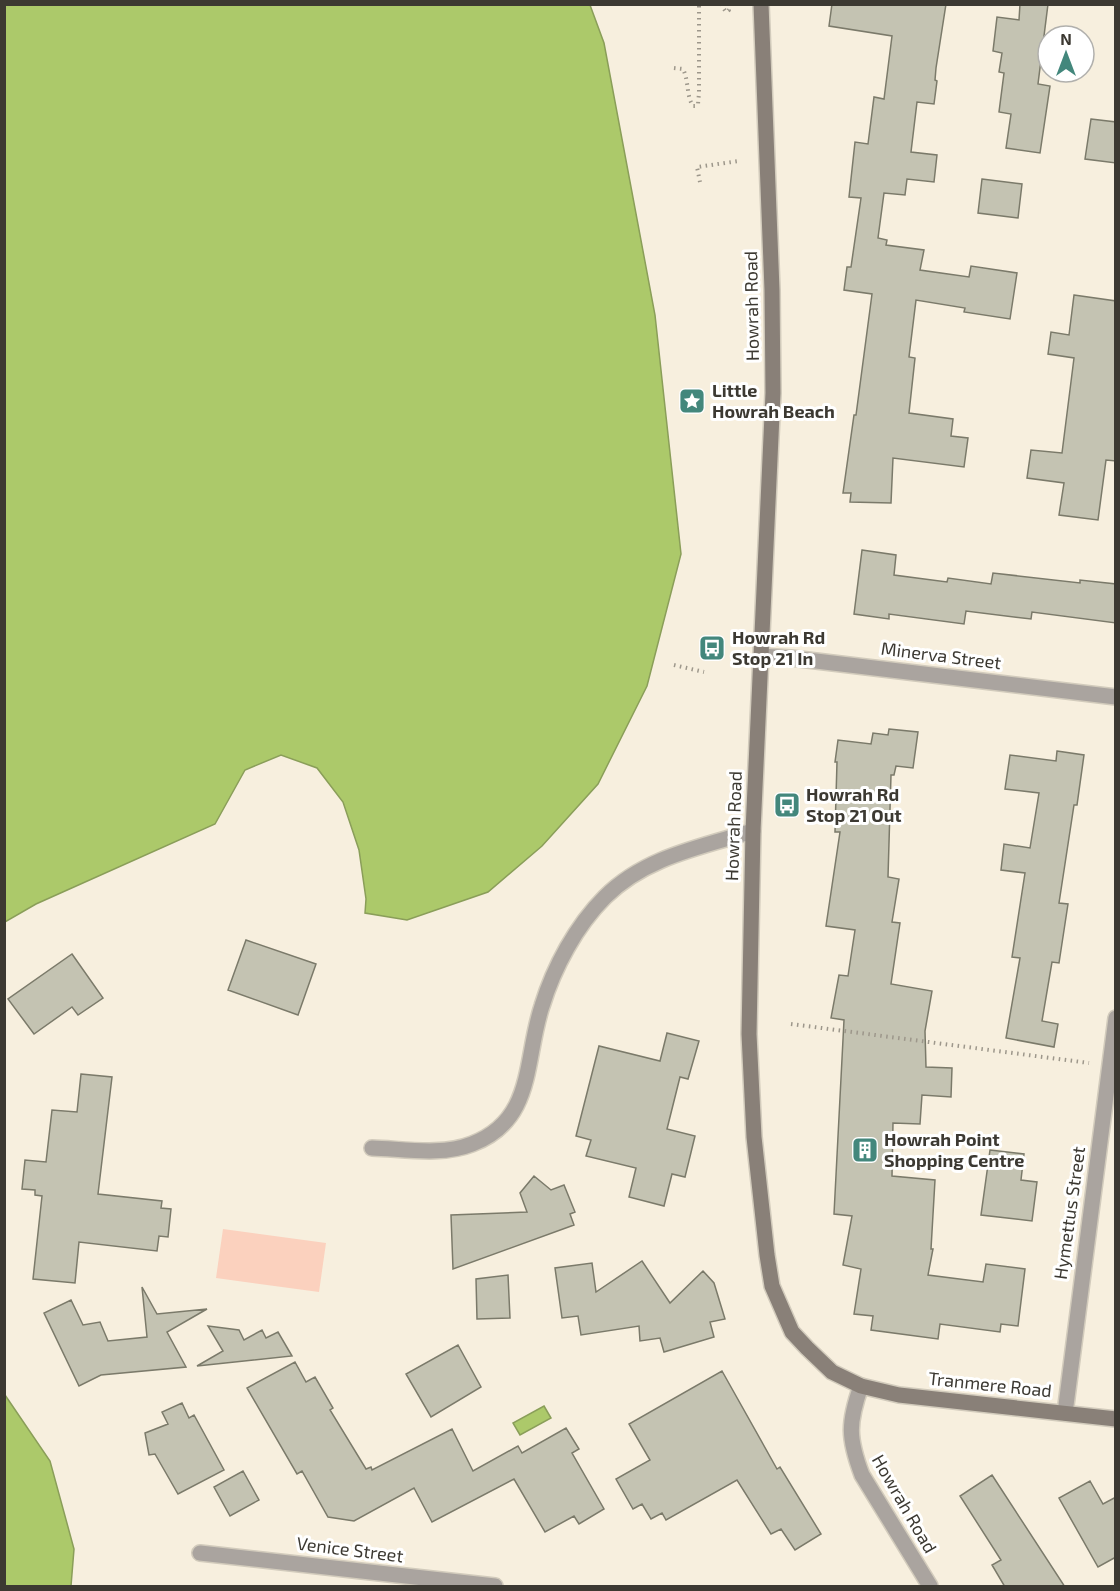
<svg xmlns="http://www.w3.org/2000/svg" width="1120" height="1591" font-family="'Exo 2',sans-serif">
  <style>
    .green { fill: #fbd1be }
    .water { fill: #acc96a; stroke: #8a9e59; stroke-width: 1.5 }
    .building { fill: #c4c3b2; stroke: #7b7a6a; stroke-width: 1.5 }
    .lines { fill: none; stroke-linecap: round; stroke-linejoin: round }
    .street-casing { stroke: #d2cbbc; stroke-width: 18 }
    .secondary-casing { stroke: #d2cbbc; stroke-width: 18 }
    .path { stroke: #9d978b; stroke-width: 4; stroke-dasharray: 1.5 4.5; stroke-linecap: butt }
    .street { stroke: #aaa49f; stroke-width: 15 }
    .secondary { stroke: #898078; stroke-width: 15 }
    .labels { text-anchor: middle; stroke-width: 6; stroke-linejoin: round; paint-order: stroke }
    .street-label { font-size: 18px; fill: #3c3932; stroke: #fff }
    .poi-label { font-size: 18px; font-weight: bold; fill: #3c3932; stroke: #fff; text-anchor: start }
  </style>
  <rect width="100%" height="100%" fill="#f7efde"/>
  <path class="green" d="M223 1229 326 1243 319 1292 216 1278Z"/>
  <path class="water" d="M4 5H590L604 43 655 315 681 554 647 686 598 784 542 846 488 892 407 920 365 913 366 899 359 850 343 802 317 768 281 755 245 770 215 824 36 904 5 922Z
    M5 1395 50 1461 74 1549 71 1586H5Z
    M544 1406 551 1418 520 1435 513 1423Z"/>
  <path class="building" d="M832 4H946L936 68 935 80 937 81 934 104 917 102 911 152 937 155 934 182 907 179 905 195 884 193 878 238 887 240 886 245 924 250 920 270 969 277 971 266 1017 273 1010 319 964 312 965 308 916 300 909 357 915 358 909 413 953 419 951 436 968 438 964 467 893 458 891 503 850 502 851 493H843L854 415H856L872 294 844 290 847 267H851L861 198 849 197 855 142 868 144 874 97 884 99 892 36 829 26Z
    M1020 4H1048L1038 84 1050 86 1040 153 1006 148 1011 114 999 112 1004 73 999 72 1002 53 993 51 997 17 1019 20Z
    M1091 119 1116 122V163L1085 159Z
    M982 179 1022 184 1018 218 978 213Z
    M1074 295 1116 301V461L1106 460 1098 520 1059 515 1064 483 1027 478 1031 450 1062 453 1074 358 1048 354 1051 332 1069 335Z
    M862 550 896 555 894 575 947 582 948 578 991 584 993 573 1080 583V580L1116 584V623L1032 612 1031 619 966 611 964 624 889 614V619L854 614Z
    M889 729 918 732 913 768 896 766 894 775H891L888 877 899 879 892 922 900 923 891 984 932 991 925 1031 926 1067 952 1068 951 1097 922 1095 920 1124 893 1123 892 1176 935 1180 931 1249H933L928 1275 983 1282 986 1264 1025 1269 1018 1326 1001 1324 1000 1332 940 1324 938 1339 871 1330 873 1316 854 1314 861 1269 843 1265 852 1216 834 1214 844 1020 831 1018 839 975 848 976 855 930 826 926 840 832H835L837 762H835L838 740 871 744 873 733 888 735Z
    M1057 751 1084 755 1077 805H1074L1059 903 1068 904 1059 963 1052 962 1042 1021 1058 1024 1054 1047 1006 1038 1020 958 1012 957 1025 873 1001 870 1004 844 1030 848 1039 793 1005 789 1010 755 1056 761Z
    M246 940 316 964 298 1015 228 990Z
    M72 954 103 998 78 1015 72 1007 34 1034 8 999Z
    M667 1033 699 1041 688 1079 680 1077 667 1129 695 1136 685 1177 672 1174 664 1206 629 1197 636 1168 586 1156 591 1140 576 1136 599 1046 660 1061Z
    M81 1074 112 1077 98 1194 162 1201 161 1208 171 1209 168 1237 159 1236 157 1251 79 1242 75 1283 33 1279 42 1196 35 1195V1190L22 1189 25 1160 46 1162 52 1110 77 1112Z
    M990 1150 1024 1154 1021 1180 1037 1182 1032 1221 981 1215Z
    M534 1176 551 1190 564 1185 575 1212 570 1214 574 1225 453 1269 451 1215 527 1212 520 1193Z
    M642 1261 670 1303 703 1271 714 1283 725 1319 710 1322 714 1337 664 1352 660 1338 640 1341 639 1326 581 1335 578 1316 562 1318 555 1268 592 1263 596 1292Z
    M508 1275 510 1318 477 1319 476 1279Z
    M142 1287 157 1314 207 1309 167 1332 186 1367 101 1375 79 1386 44 1313 71 1300 83 1325 100 1322 108 1341 147 1337Z
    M208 1326 239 1330 244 1340 262 1330 266 1338 278 1332 292 1356 197 1366 223 1351Z
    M458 1345 481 1387 431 1417 406 1374Z
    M295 1362 306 1382 315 1377 333 1408 330 1410 366 1469 371 1467 372 1470 452 1429 473 1471 518 1446 522 1453 566 1428 579 1449 572 1453 604 1509 579 1524 574 1516 545 1532 514 1479 432 1522 414 1488 354 1521 328 1517 302 1471 297 1474 247 1388Z
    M722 1371 777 1469 780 1467 821 1534 795 1550 781 1529 771 1534 737 1480 666 1520 662 1513 651 1519 642 1504 633 1509 616 1479 650 1460 629 1424Z
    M182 1403 189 1418 194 1415 224 1470 178 1494 155 1454 149 1455 145 1433 168 1424 162 1412Z
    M243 1471 259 1500 230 1516 214 1487Z
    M992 1475 1065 1587H1005L992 1565 1001 1560 960 1496Z
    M1090 1481 1103 1504 1116 1497V1557L1098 1567 1059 1498Z"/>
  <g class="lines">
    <defs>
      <path id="street" d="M761 656 791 658 1116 697
        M372 1148C404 1149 442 1156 472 1144 535 1120 524 1060 542 1006 554 967 576 926 605 897 645 857 701 847 753 831
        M861 1386C848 1423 848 1438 862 1475L930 1586
        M1065 1413 1116 1018
        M200 1553 495 1586"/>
      <path id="secondary" d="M761 4 772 290 773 393 753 831 749 1034 754 1137 767 1255 772 1286 792 1332 807 1348 832 1372 861 1386 899 1395 1116 1419"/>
    </defs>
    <use href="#street" class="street-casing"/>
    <use href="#secondary" class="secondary-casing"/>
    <path class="path" d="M721 4 726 12 729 10V4
      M674 68 683 69C689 81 686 95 693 106H696L698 104 699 93V4
      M700 182 697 167 739 161
      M674 665 704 672
      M791 1024 1089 1063"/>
    <use href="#street" class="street"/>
    <use href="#secondary" class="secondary"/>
  </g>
  <defs>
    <symbol id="sight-square" viewBox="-11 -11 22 22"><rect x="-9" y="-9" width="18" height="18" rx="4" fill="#43877c" stroke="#fff"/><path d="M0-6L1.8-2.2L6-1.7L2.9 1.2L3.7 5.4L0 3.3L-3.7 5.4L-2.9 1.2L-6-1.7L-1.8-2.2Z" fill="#fff"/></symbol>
    <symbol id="bus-square" viewBox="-11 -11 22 22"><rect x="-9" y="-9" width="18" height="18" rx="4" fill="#43877c" stroke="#fff"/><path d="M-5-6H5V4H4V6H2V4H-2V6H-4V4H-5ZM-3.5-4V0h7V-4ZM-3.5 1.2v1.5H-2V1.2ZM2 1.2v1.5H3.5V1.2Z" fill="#fff"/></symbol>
    <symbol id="building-square" viewBox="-11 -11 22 22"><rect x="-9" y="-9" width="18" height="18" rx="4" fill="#43877c" stroke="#fff"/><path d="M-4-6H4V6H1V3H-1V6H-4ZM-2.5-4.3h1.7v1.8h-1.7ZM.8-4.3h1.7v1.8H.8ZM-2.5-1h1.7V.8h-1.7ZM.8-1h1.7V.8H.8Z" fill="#fff"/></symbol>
  </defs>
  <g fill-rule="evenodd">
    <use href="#sight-square" x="677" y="386" width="30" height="30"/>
    <use href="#bus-square" x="697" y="633" width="30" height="30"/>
    <use href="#bus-square" x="772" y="790" width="30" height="30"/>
    <use href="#building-square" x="850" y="1135" width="30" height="30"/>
  </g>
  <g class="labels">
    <g class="street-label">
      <text transform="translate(752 306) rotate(-91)" y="6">Howrah Road</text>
      <text transform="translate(941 656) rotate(7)" y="6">Minerva Street</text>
      <text transform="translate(734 826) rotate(-88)" y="6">Howrah Road</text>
      <text transform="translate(1070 1213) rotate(-82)" y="6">Hymettus Street</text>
      <text transform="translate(990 1385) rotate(6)" y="6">Tranmere Road</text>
      <text transform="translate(904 1504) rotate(60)" y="6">Howrah Road</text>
      <text transform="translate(350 1550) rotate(7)" y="6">Venice Street</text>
    </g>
    <g class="poi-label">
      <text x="712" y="397">Little<tspan x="712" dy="21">Howrah Beach</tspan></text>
      <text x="732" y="644">Howrah Rd<tspan x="732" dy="21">Stop 21 In</tspan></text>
      <text x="806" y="801">Howrah Rd<tspan x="806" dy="21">Stop 21 Out</tspan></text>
      <text x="884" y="1146">Howrah Point<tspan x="884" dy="21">Shopping Centre</tspan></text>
    </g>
  </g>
  <rect width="1120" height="1591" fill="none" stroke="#3c3932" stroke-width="12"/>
  <g transform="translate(1066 54)"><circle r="28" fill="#ffffff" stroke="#b1b0ad" stroke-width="1.5"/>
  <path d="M0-4.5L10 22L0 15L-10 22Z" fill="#43877c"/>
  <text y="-9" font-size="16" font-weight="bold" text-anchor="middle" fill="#3c3932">N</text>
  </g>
</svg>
